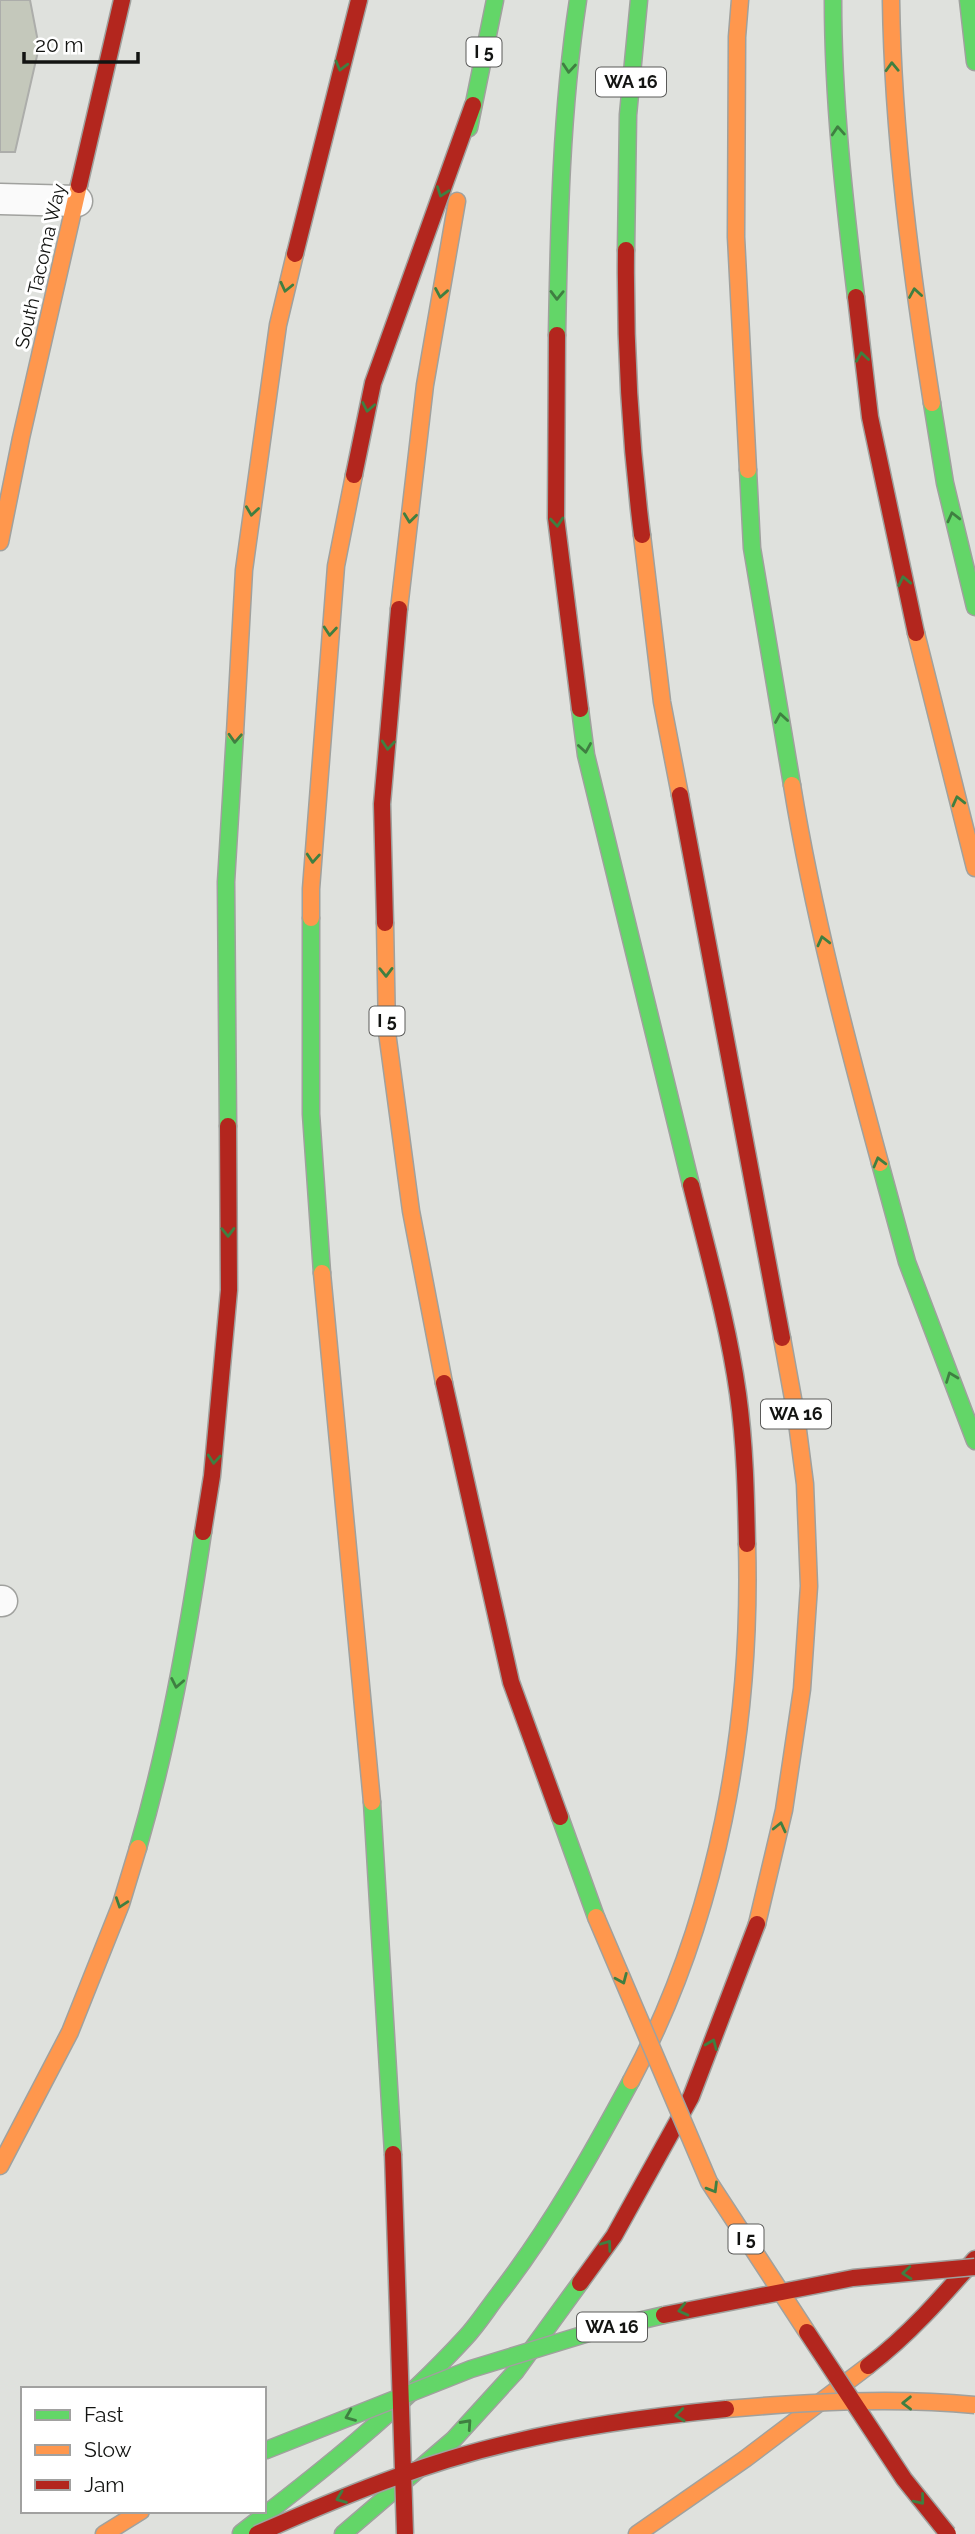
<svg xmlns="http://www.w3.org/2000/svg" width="975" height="2534" font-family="Raleway,sans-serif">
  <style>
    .building { fill: #c4c8bb; stroke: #acadaa; stroke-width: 2 }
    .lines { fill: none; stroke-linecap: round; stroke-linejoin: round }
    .street-casing { stroke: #a0a19e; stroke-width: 33 }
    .fast-casing { stroke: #a0a19e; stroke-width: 19 }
    .slow-casing { stroke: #a0a19e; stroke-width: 19 }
    .jam-casing { stroke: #a0a19e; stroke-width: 19 }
    .street { stroke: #fafafa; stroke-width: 30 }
    .fast { stroke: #63d668; stroke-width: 16 }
    .slow { stroke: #ff974d; stroke-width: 16 }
    .jam { stroke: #b3261e; stroke-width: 16 }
    .fast-bridge-casing { stroke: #a0a19e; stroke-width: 19; stroke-linecap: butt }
    .slow-bridge-casing { stroke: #a0a19e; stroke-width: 19; stroke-linecap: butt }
    .jam-bridge-casing { stroke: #a0a19e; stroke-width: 19; stroke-linecap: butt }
    .fast-bridge { stroke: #63d668; stroke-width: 16 }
    .slow-bridge { stroke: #ff974d; stroke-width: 16 }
    .jam-bridge { stroke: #b3261e; stroke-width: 16 }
    .oneway { stroke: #3f7f41 }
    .labels { text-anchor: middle; stroke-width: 6; stroke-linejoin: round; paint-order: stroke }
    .shield { fill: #fff; stroke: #5a5a59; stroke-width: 2 }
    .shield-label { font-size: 18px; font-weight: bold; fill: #131412 }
    .street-label { font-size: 19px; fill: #131412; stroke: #fff }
  </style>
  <rect width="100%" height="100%" fill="#dfe1dd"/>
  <path class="building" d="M0 0H30L39 47 15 152H0Z"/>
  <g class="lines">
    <defs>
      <path id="street" d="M0 199 77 201
        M0 1601H2"/>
      <path id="fast" d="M833 0C833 100 844 198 856 297
        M968 0 975 62
        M469 128 495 0
        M626 250 628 115 639 0
        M557 335C559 223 561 111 578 0
        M932 403 945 483 975 607
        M748 470 752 548 792 785
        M580 709 586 755 691 1185
        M311 918V1114L322 1273
        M228 1126 226 882 235 733
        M880 1163 907 1262 975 1441
        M372 1802 393 2154
        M560 1817 596 1917
        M138 1848C168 1745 187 1639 203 1532
        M241 2533C320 2473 399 2410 466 2337 478 2324 488 2308 499 2294 550 2228 591 2155 631 2081
        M343 2534 454 2439 516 2371 580 2283"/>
      <path id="slow" d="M740 0 737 37 736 237 748 470
        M891 0C893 136 911 270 932 403
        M642 535 662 702 680 795
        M0 542 21 438 79 185
        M399 609 425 385 457 201
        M916 633 975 868
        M235 733 244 570 278 325 295 254
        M792 785C813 913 846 1038 880 1163
        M311 918V889L336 566 354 475
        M385 923 387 1032 411 1211 444 1383
        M322 1273 372 1802
        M757 1924 784 1810 802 1689 809 1586 805 1484 796 1415 782 1338
        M631 2081C718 1918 752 1728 747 1544
        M0 2166 70 2032 121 1904 138 1848
        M104 2534 141 2511
        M637 2534 745 2459 868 2366"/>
      <path id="jam" d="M79 185 122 0
        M626 250C625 345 630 440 642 535
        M295 254 359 0
        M856 297 870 417 916 633
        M557 335 556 518 580 709
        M354 475 373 383 473 105
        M680 795 782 1338
        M385 923 382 804 399 609
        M691 1185C708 1254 728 1323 738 1394 745 1444 746 1494 747 1544
        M444 1383 511 1682 560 1817
        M203 1532 212 1476 229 1290 228 1126
        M580 2283 614 2236 691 2097 757 1924
        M868 2366C908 2336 942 2297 975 2259"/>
    </defs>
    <use href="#street" class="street-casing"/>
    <use href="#fast" class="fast-casing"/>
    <use href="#slow" class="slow-casing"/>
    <use href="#jam" class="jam-casing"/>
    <use href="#street" class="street"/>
    <use href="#fast" class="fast"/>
    <use href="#slow" class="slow"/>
    <use href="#jam" class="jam"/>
    <defs>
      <path id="fast-bridge" d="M264 2451 471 2369 592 2332 664 2315"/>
      <path id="slow-bridge" d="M596 1917 709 2182 807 2332
        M726 2409C807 2402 894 2397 975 2405"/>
      <path id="jam-bridge" d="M393 2154 405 2534
        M664 2315 853 2278 975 2267
        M807 2332 904 2479 948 2534
        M257 2534C340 2497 425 2462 514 2442 584 2425 655 2416 726 2409"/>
    </defs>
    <use href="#fast-bridge" class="fast-bridge-casing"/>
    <use href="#slow-bridge" class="slow-bridge-casing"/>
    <use href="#jam-bridge" class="jam-bridge-casing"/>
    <use href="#fast-bridge" class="fast-bridge"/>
    <use href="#slow-bridge" class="slow-bridge"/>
    <use href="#jam-bridge" class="jam-bridge"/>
  </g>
  <defs><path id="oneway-chevron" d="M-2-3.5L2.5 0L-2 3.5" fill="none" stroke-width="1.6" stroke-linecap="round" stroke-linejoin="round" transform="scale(1.75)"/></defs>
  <g class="oneway">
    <use href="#oneway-chevron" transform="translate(341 66) rotate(105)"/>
    <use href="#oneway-chevron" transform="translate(892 67) rotate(-92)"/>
    <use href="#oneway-chevron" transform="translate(569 68) rotate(95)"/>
    <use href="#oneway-chevron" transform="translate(838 131) rotate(-94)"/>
    <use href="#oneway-chevron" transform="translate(442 192) rotate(110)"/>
    <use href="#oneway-chevron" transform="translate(286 287) rotate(103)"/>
    <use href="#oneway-chevron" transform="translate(441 293) rotate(100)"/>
    <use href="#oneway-chevron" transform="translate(915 293) rotate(-99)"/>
    <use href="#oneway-chevron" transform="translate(557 295) rotate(91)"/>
    <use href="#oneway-chevron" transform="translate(862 357) rotate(-98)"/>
    <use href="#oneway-chevron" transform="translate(368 407) rotate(101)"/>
    <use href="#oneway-chevron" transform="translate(252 511) rotate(98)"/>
    <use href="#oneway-chevron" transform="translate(953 517) rotate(-104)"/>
    <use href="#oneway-chevron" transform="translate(410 518) rotate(97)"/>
    <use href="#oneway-chevron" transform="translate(557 522) rotate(85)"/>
    <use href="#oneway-chevron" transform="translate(904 581) rotate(-102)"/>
    <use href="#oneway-chevron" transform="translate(330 631) rotate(95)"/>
    <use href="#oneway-chevron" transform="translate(781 718) rotate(-99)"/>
    <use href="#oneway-chevron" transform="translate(235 738) rotate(93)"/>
    <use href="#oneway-chevron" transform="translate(388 745) rotate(95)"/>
    <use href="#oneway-chevron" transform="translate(585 748) rotate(81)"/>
    <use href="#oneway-chevron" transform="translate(958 801) rotate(-104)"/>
    <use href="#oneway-chevron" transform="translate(313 858) rotate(94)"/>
    <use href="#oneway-chevron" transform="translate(823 941) rotate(-104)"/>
    <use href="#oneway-chevron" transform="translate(386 972) rotate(89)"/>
    <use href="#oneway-chevron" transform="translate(879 1162) rotate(-105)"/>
    <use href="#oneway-chevron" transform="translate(228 1232) rotate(89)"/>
    <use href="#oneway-chevron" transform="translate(951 1377) rotate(-111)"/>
    <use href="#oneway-chevron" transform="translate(214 1459) rotate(95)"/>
    <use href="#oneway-chevron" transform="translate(177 1683) rotate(101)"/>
    <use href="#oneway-chevron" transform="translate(780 1827) rotate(-77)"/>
    <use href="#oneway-chevron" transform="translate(121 1903) rotate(109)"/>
    <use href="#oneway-chevron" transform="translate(622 1979) rotate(67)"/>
    <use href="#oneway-chevron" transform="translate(712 2044) rotate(-68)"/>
    <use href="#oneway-chevron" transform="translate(713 2188) rotate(59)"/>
    <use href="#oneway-chevron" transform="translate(607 2245) rotate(-54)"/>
    <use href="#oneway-chevron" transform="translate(907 2273) rotate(175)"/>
    <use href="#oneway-chevron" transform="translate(683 2310) rotate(166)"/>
    <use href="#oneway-chevron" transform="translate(907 2403) rotate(179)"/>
    <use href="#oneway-chevron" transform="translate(680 2415) rotate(174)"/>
    <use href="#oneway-chevron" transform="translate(350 2416) rotate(158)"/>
    <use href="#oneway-chevron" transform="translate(467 2424) rotate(-48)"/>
    <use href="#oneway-chevron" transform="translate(341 2498) rotate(159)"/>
    <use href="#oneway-chevron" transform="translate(920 2500) rotate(51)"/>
  </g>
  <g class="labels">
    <g class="shield">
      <rect x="466.5" y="37.5" width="35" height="29" rx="5"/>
      <rect x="596" y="67.5" width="70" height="29" rx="5"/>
      <rect x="369.5" y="1006.5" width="35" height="29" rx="5"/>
      <rect x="761" y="1399.5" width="70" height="29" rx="5"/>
      <rect x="728.5" y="2224.5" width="35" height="29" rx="5"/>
      <rect x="577" y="2312.5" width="70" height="29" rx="5"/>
    </g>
    <g class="shield-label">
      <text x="484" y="58">I 5</text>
      <text x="631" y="88">WA 16</text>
      <text x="387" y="1027">I 5</text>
      <text x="796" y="1420">WA 16</text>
      <text x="746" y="2245">I 5</text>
      <text x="612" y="2333">WA 16</text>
    </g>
    <g class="street-label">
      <text transform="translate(40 266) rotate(-77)" y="7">South Tacoma Way</text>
    </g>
  </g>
  <rect x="21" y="2387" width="245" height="126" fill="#ffffff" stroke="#a1a1a0" stroke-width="2"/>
  <rect x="35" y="2410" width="35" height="10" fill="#63d668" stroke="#a1a1a0" stroke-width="2"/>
  <text x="84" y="2422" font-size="21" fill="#131412">Fast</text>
  <rect x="35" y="2445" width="35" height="10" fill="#ff974d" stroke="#a1a1a0" stroke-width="2"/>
  <text x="84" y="2457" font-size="21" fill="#131412">Slow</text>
  <rect x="35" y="2480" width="35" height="10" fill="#b3261e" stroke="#a1a1a0" stroke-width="2"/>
  <text x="84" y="2492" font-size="21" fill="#131412">Jam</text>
  <path d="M24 52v10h114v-10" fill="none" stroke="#131412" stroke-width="3.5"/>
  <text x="35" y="52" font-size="21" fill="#131412" stroke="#ffffff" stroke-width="5" paint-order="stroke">20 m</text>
</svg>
